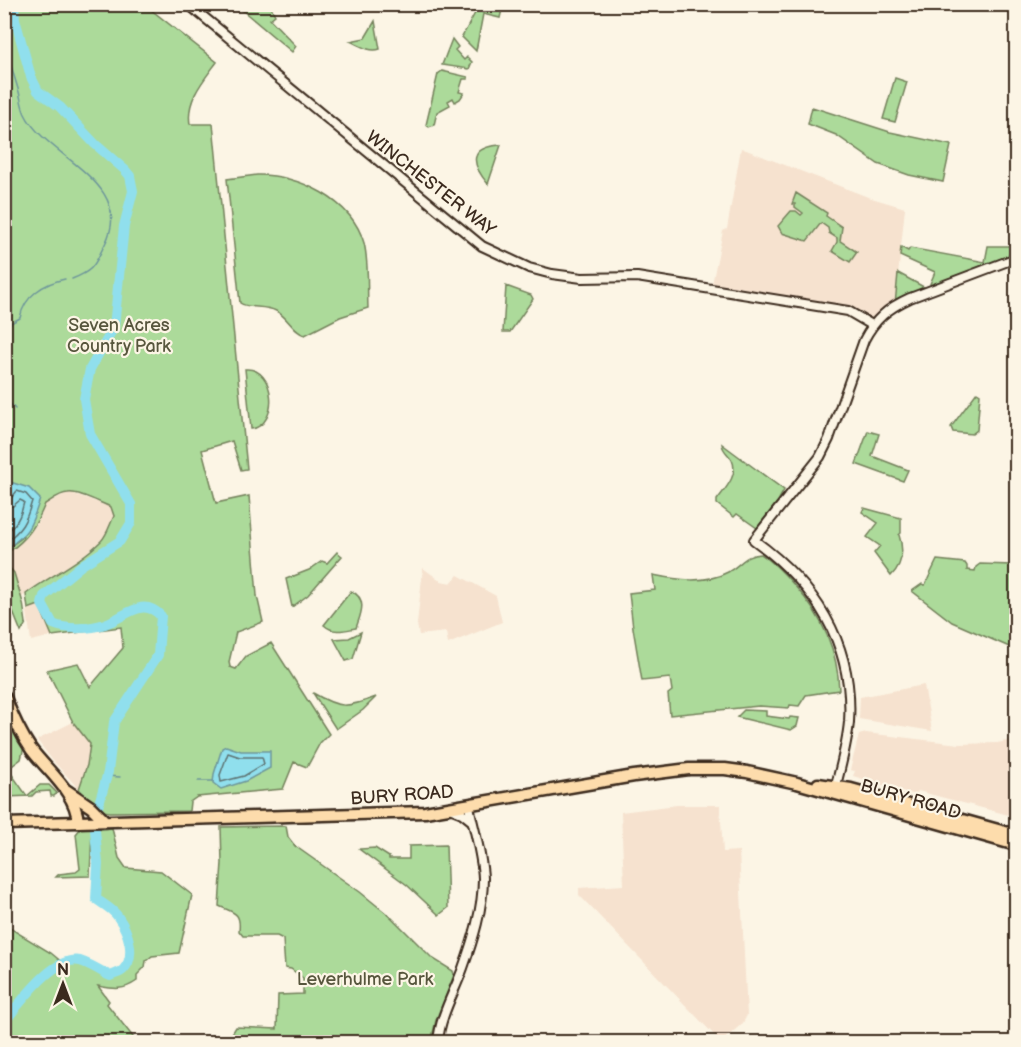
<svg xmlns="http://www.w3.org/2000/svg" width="1021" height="1047" font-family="'Balsamiq Sans',sans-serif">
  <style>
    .built { fill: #f6e2cf }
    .green { fill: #acda9a; stroke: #74825c; stroke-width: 1.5 }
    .water { fill: #90dfed; stroke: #6e979a; stroke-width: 1.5 }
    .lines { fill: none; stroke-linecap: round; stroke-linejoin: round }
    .shore { stroke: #5d7271; stroke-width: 1.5 }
    .stream { stroke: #6e979a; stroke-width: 1.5 }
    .river { stroke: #90dfed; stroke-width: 10 }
    .tertiary-casing { stroke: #3b2a1e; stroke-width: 12 }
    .primary-casing { stroke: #3b2a1e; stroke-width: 15 }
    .trunk-casing { stroke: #3b2a1e; stroke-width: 15 }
    .tertiary { stroke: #fcf5e5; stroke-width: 8 }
    .primary { stroke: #fddcac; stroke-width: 10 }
    .trunk { stroke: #fddcac; stroke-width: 10 }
    .labels { text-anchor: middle; stroke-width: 4.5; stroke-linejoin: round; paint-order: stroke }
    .street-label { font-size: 18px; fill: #3b2a1e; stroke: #fcf5e5 }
    .park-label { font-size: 18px; fill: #57563d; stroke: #fcf5e5 }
  </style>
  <rect width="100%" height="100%" fill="#fcf5e5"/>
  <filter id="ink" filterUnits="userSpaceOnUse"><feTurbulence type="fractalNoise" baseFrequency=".0167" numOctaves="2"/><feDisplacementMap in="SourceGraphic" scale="12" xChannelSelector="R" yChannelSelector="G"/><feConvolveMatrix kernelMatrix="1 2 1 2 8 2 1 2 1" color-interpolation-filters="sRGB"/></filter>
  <g filter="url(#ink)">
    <path class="built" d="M741 148 868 197 905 208 895 305 872 325 857 315 711 289 723 231 727 229Z
      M69 492 111 507 114 516 103 540 57 575 42 582 21 598 14 573 5 563 10 555 8 552 16 546 38 523 45 504Z
      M423 568 441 581 451 583 458 575 496 596 502 622 448 644 446 632 419 635 417 624Z
      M39 605 52 636 31 641 27 612 28 609Z
      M924 685 932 731 859 719 860 697Z
      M73 722 90 744 87 765 79 789 53 761 37 740Z
      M866 733 959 744 997 743 1016 739V817L918 791 916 795 853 776 855 771 850 770 859 735Z
      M677 805H720L723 852 739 851 747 1015 743 1023 721 1042 579 895V888L624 885 621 812Z"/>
    <path class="green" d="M480 4 503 5 500 18 483 14 476 51 462 37Z
      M5 5H145L217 62C203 81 186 100 190 124H213L247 469 241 470 232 441 202 450 216 503 249 496 257 596 263 622 236 632 229 662 230 667 236 669 246 656 271 643 329 734 320 743 307 767 294 762 283 789 197 797 190 802 189 811 110 812 102 811 79 789 87 765 90 744 73 722 47 670 78 663 90 687 123 648 121 627 52 636 39 605 28 609 26 594C50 576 79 563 101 541 107 535 110 524 114 516L111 507C100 503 79 491 68 493 60 493 52 500 45 504 37 524 27 540 8 552L10 555 5 561V550L23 537 11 482 5 504Z
      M247 5H270L275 15 270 19 296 46 292 52 242 10Z
      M375 21 380 49C370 53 359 45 350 41L365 38Z
      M452 39 458 47 455 50 464 60 467 57 472 62 469 69 442 65Z
      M442 71 468 77V79H463L459 92 464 93 460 99 455 102 453 98 448 101 450 105 437 112 434 125 429 127 426 125 438 74Z
      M895 78 907 82 895 122 883 119Z
      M812 107 890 132 951 145 943 182 909 175 878 164 836 135 808 124Z
      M501 145 488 184C470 163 469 147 501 145Z
      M257 175C298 174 352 200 364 243 369 263 367 287 368 308L340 317 305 335C293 332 288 317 276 311 265 305 248 309 240 303L227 179Z
      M796 193 827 213 826 216 842 227 840 241 857 252 850 262 832 251 837 242V238L829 233 828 228 821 223 807 241 782 233 778 226 791 211H796L801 215 803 213 795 207V204H792Z
      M1016 231V253L932 285 930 284 935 272 900 256 901 247 908 251 910 248 985 262 988 246H1011L1014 232Z
      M898 273 931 291 895 305Z
      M506 286 531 295 533 299 510 332H503Z
      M245 369C276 366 280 426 251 429Z
      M977 392 980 394 977 430 972 434 953 432 951 427Z
      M868 431 879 434 872 456 908 470 903 481 856 464Z
      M722 444 784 490 778 501 757 528 737 514 734 517 717 504V500C725 489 739 475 732 460 729 454 723 452 722 444Z
      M864 508 901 518V533L899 535C904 550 903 564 891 576L874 553 880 546 867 537 878 523 862 512Z
      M337 552 342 556 308 595 292 607 286 579 309 570 322 561 327 563Z
      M761 554C774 562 785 574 795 586 822 616 838 649 839 690L806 695 799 706 790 705 789 708 759 706 670 715 668 694 672 691 670 678 642 681 633 628 629 593 655 590 653 575C677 580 706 584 728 572 742 564 744 555 761 554Z
      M937 560 965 563 967 566V570L975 571 976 567 980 564 1013 565 1014 649 952 622 912 591 922 584 925 585Z
      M5 563 14 573 23 603 26 623 21 632 5 592Z
      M351 591C369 599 360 616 356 628 345 630 334 634 324 625Z
      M361 632 353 659 346 661 334 639 349 638Z
      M313 693C340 709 347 708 376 697L363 710 336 729Z
      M744 710 766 711V716L789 719 790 717 799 718 797 726 791 730 737 717Z
      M4 716 24 747 21 759 8 769 27 796 40 785H49L57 793 54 796H51L50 791 36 792 32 796 5 797Z
      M286 826 288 837 295 846 360 892 392 918 432 958 453 971 454 975 436 1020 431 1042H227L236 1027 277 1029 278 995 303 994V978L291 969 285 968 283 939 277 936H243L239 931C241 913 235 913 219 906L222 863 221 827Z
      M89 827 92 829 90 876 56 877 59 874 76 872 80 869 76 834 81 828Z
      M112 828 119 858 126 868 161 871 192 895 179 953 152 956 146 961 145 967 137 975V981C123 991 114 989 98 986L109 1001 107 1004 137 1042H5V925L51 953 63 963 79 961 110 976C114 974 120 973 123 970 137 956 128 931 118 917 114 910 103 904 96 899L98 864 95 830Z
      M446 845 448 908 439 915 407 885 359 849 375 848 389 857V859H409V846Z"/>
    <path class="water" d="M10 482 29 488 40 499C31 527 29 533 5 550V504Z
      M226 746 241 751H270V768L246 781 221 789 213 783 214 774 222 748Z"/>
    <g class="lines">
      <path class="shore" d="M4 500 11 498 17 491 26 494 32 501C26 522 22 530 4 543
        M4 507 13 506 20 500 24 502C21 516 16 526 4 534
        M228 753 240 757H262L264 764 244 776 221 782 220 775Z"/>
      <path class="stream" d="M4 43C9 59 14 76 19 92 21 99 22 108 25 114 46 158 137 182 105 244 94 265 95 270 72 279
        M4 344 9 324 20 318C24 296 44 283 65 279
        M4 391 7 400 15 409
        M106 776 120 777
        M198 781H213"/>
      <path class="river" d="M14 4 15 19 31 77 38 91 60 107 95 144 125 170 130 176 133 191 124 226 114 327 90 369 84 399 90 434 131 504V523L120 541 82 565 44 596 42 604 53 624C67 630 90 629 105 624 126 617 142 596 161 616L158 655 114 722 108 772 98 807
        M4 1022C20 1004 53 955 80 961 90 964 101 971 110 976 114 974 120 973 123 970 137 956 128 931 118 917 114 910 103 904 96 899L98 864 95 830"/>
      <defs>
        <path id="tertiary" d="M188 4 482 246 529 268 552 274 582 278 637 277 848 311 872 325
          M199 13 207 4
          M835 790C840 768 847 745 849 722 854 643 816 585 754 540L820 457 829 439 864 340C875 319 888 308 910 298L1016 258
          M452 809 462 813 472 821
          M438 1042C440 1016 454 993 463 968 473 940 483 909 483 878 482 854 474 830 469 806"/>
        <path id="primary" d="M4 824 78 822"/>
        <path id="trunk" d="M4 695C11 713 20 733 31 749 48 772 76 792 78 822L425 812 634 776 689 769H725L747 772 797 783 1016 845
          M818 784 851 789 1016 835
          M66 790 91 807 105 821"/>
      </defs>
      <use href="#tertiary" class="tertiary-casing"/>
      <use href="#primary" class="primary-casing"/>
      <use href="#trunk" class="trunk-casing"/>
      <use href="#tertiary" class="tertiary"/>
      <use href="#primary" class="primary"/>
      <use href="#trunk" class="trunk"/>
    </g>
  </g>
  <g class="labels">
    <g class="street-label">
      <text transform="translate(431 183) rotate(38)" y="6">WINCHESTER WAY</text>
      <text transform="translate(402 795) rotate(-4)" y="6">BURY ROAD</text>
      <text transform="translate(911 799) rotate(16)" y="6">BURY ROAD</text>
    </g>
    <g class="park-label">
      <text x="119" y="331">Seven Acres<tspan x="119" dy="21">Country Park</tspan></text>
      <text x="365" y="985">Leverhulme Park</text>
    </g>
  </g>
  <rect width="1021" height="1047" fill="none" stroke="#fcf5e5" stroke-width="24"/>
  <rect x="12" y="12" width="997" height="1023" fill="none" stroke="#3b2a1e" stroke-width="2" filter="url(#ink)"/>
  <g transform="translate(63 984)" stroke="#fcf5e5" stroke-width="4.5" paint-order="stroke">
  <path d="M0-4.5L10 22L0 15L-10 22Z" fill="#3b2a1e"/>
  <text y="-9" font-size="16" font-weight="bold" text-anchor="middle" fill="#3b2a1e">N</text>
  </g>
</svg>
